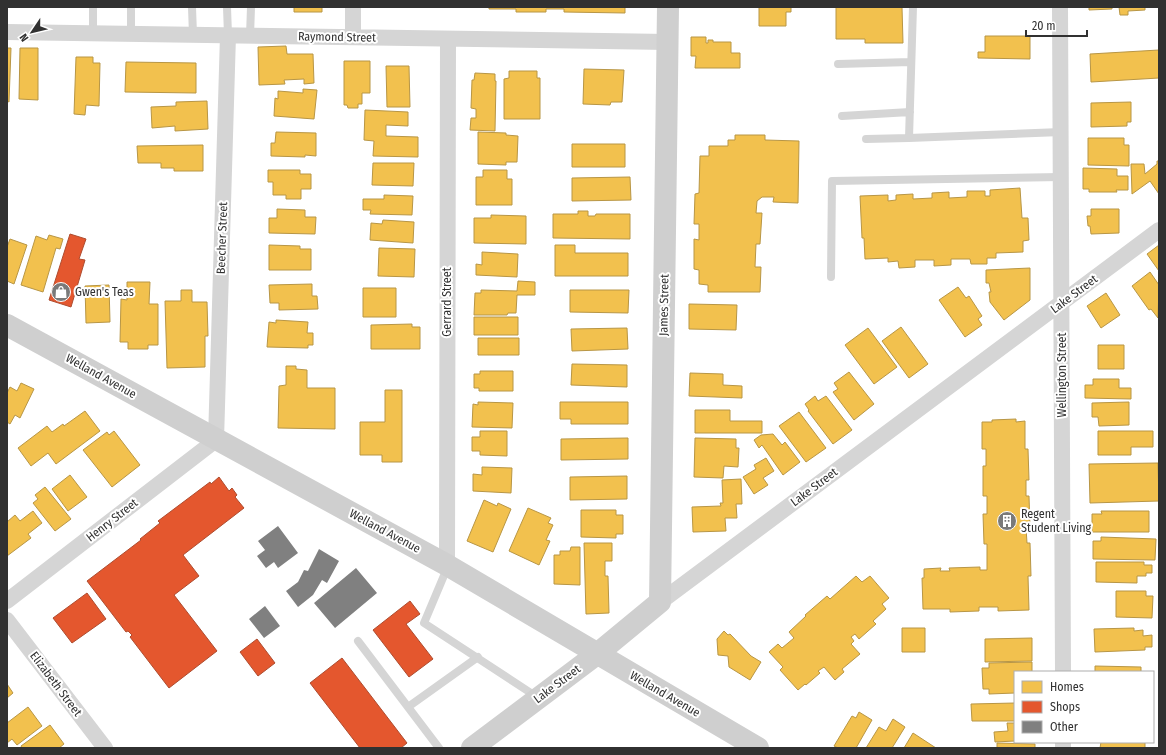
<svg xmlns="http://www.w3.org/2000/svg" width="1166" height="755" font-family="'Fira Sans Condensed',sans-serif">
  <style>
    .homes { fill: #f2c14e; stroke: #b89645 }
    .shops { fill: #e4572e; stroke: #ae4c2f }
    .building { fill: #808080 }
    .lines { fill: none; stroke-linecap: round; stroke-linejoin: round }
    .service { stroke: #d5d5d5; stroke-width: 8 }
    .minor { stroke: #d5d5d5; stroke-width: 16 }
    .secondary { stroke: #cfcfcf; stroke-width: 22 }
    .labels { text-anchor: middle; stroke-width: 4; stroke-linejoin: round; paint-order: stroke }
    .street-label { font-size: 12px; fill: #313131; stroke: #fff }
    .poi-label { font-size: 12px; fill: #313131; stroke: #fff; text-anchor: start }
  </style>
  <rect width="100%" height="100%" fill="#fff"/>
  <path class="homes" d="M276 7H322V12H294V7Z
    M489 7H625V13L564 12V9H546V12H516V9H489Z
    M759 7H791V12H786V26H759Z
    M836 7H902L903 43H865V39H836Z
    M1089 7H1112V9L1089 10Z
    M1119 7H1145V10L1128 11V15H1120Z
    M985 36H1030V59L978 58V52H985Z
    M691 37H706V43H708V40H713V42H731V53H740V68H695L696 56H691Z
    M286 46 287 54H313L314 83 304 84V79L284 80 285 84 259 85 258 47Z
    M7 48H11L9 102 7 101Z
    M20 48H38V100L19 99Z
    M1159 50V78L1091 82 1090 54Z
    M76 57H93V63H100L99 106 86 105 85 115 74 114Z
    M344 61H370V93H362V104H358V108H348L347 105H344Z
    M126 62 196 63V93L125 92Z
    M386 66H409L410 107H387Z
    M584 69 624 70 622 102H611L610 105 583 104Z
    M509 71H537V78H540V119H504V79L509 78Z
    M475 73 495 74V81H496L495 131 470 130 471 118H476V109L471 108 472 80H474Z
    M303 89 317 90 314 119 274 116 275 98 278 99V91L303 93Z
    M207 101 208 129 175 131V126L152 128 151 107 176 106V102Z
    M1131 102V122H1127V126L1091 127V103Z
    M365 110 408 112V126L386 125V136L418 137V157L373 156 374 141 364 140Z
    M276 132 316 133V156L305 155V157L271 156V143H275Z
    M478 132 506 133V135L518 136 517 162H506V165L478 164Z
    M735 135H765V140L799 141 798 203 773 202 774 197H762L757 201 756 213H762L760 244H756L755 267H761L760 292H708V285L699 284V270L694 269V239L699 240V224H694L695 194 699 193 700 156H709V146H728V140H735Z
    M1088 138H1124V145H1129V166L1088 165Z
    M572 144H625V167H572Z
    M203 145V171H174V168H161V163H138L137 146Z
    M1157 161H1159V194L1150 181 1132 194 1131 164H1144L1145 174 1157 164Z
    M373 163H414L413 186 372 185Z
    M1083 168 1117 169V176H1128V190H1116L1117 192H1089V189H1083Z
    M268 170H300V174H311V189H301V199H286V195H273V182H268Z
    M483 170H507V179H512V205H476V177H483Z
    M630 177 631 200 572 201V178Z
    M1020 188 1022 218H1028L1029 240 1023 241V252L996 253V258H987V264H971L970 259H951V265L934 266V260H915V267L899 268 898 261 888 262V258L865 259 864 238H862L860 196 888 195V201L896 200V195L913 194V199L932 198V193L949 192V198L967 197V191H985V196H990V190Z
    M384 195 413 196 412 215 370 214 371 210H363V199H384Z
    M277 209 305 210V217H316L315 234 269 233V218H277Z
    M1091 209H1119V233L1091 234 1090 226H1088L1087 216H1091Z
    M578 211H588V216H595L596 214H630V239L553 238V214H578Z
    M491 215 526 216V244L474 243V218H491Z
    M383 220 414 222 413 243 370 240 371 223 382 224Z
    M49 235 63 239 60 249 56 248 43 292 21 285 36 236 47 240Z
    M10 239 27 245 14 284 7 281V247Z
    M269 245 300 246V249H311V270H269Z
    M555 245H575V253H628V276H555Z
    M1159 245V271L1147 254Z
    M379 248 415 249 414 277 378 276Z
    M482 252 518 254 517 277 476 275V264L482 265Z
    M1030 268V300L1004 320 990 302 989 292H991L989 283H986V270Z
    M1150 272 1159 285 1158 318 1151 309 1149 310 1132 286Z
    M518 281 535 282V295H517L516 313H508L507 315H474L475 293H481V290L517 291Z
    M127 282H150L149 304H158V345H148V349H128V342H120L121 299 127 300Z
    M312 284V296H317L318 309 279 310V303H270L269 285Z
    M109 285 110 322 86 323 85 286Z
    M958 287 966 298 969 296 982 316 978 319 982 325 965 337 939 300Z
    M363 288H396V317H363Z
    M181 290H192V302H207L208 336H205V367L167 368 165 301H181Z
    M570 290H629L628 313 570 312Z
    M1106 293 1120 315 1101 328 1087 306Z
    M689 304 737 305 736 330 689 329Z
    M474 317H518V335H474Z
    M276 320 308 322 307 333H313V345H308V348L267 347 269 322 276 323Z
    M412 324V327H420V349H371V325Z
    M901 327 928 364 909 378 882 341Z
    M627 328 628 349 572 351 571 329Z
    M868 328 897 367 874 384 845 345Z
    M478 338H519V355H478Z
    M1098 345H1124V369H1098Z
    M572 364 627 365V387L571 385Z
    M286 366H296V369L307 370V388H335V429L278 428 279 386 286 385Z
    M480 371H513V391H479V388H474V374H480Z
    M849 372 874 404 854 420 833 392 838 389 834 383Z
    M690 373 723 374V385L742 386V398L689 396Z
    M1093 379H1119V388H1131V399L1085 398V385H1093Z
    M21 383 34 389 20 418 15 415 10 424 7 422V393L10 387 17 391Z
    M385 390H402V462H382V455H360V422H385Z
    M815 396 818 401 826 396 852 430 833 444 808 411 809 410 805 404Z
    M478 402 513 403 512 428 472 427 473 404 478 405Z
    M560 402H628V424H571V419H560Z
    M1129 402V425L1099 426 1098 417H1092V403Z
    M695 410H730V421H762V433H695Z
    M85 411 100 431 56 464 48 453 31 466 18 448 47 426 52 432 63 424 64 426Z
    M799 412 826 448 806 462 779 426Z
    M1016 419V422L1025 421V449H1028L1029 480H1026V496H1029L1030 528H1026L1027 543H1030L1031 576H1028L1029 610 998 611V607H979V611L950 612V609H923L922 578H924V569L941 568 940 571H950L949 568 980 567V570H987V544H984L983 514H987V496H983V466H986V449H982V422H992V420Z
    M114 431 140 465 112 487 83 450 107 432 109 435Z
    M480 431H507V456L480 455V451H472V437H480Z
    M1098 431H1153V447H1131V455H1098Z
    M773 434 782 445 785 442 800 462 783 475 762 445 759 448 754 440 761 435Z
    M628 438V459L561 460V439Z
    M695 438 736 439V448H739L738 467 724 466 723 478 694 477Z
    M766 458 774 471 763 478 768 485 754 494 743 477 756 469 754 465Z
    M1158 463 1159 501 1090 503 1089 464Z
    M482 467 512 468 511 493 473 491V474L482 475Z
    M70 475 87 497 68 511 52 489Z
    M627 476V499L570 500V477Z
    M741 479 742 504H736L737 518H725L726 531 693 532 692 507 721 506 720 503H723L722 480Z
    M45 487 71 519 55 531 33 503 38 499 35 495Z
    M484 500 497 506 498 503 511 509 493 552 467 541Z
    M528 508 551 518 548 523 553 525 546 540 550 541 539 565 509 551Z
    M581 510H616V515H623V534H616V538L581 537Z
    M33 511 42 523 28 534 31 538 7 556V522L15 515 20 521Z
    M1101 511H1149V532H1092V514H1102Z
    M1101 537 1156 539 1155 560 1093 559V541H1101Z
    M584 543H612V561H605V576H608L609 613 586 614Z
    M571 547H580V585L554 584V555H560V551H570Z
    M1096 562H1144V565H1152V573H1146V576H1137V583L1096 582Z
    M856 576 862 582 870 576 889 598 882 604 886 609 873 621 876 624 859 639 855 634 851 637 854 641 851 644 860 654 842 669 844 672 835 680 824 667 818 671 820 673 806 685 805 684 798 690 780 670 783 667 769 652 778 644 782 648 794 638 789 632 806 616 805 615 827 596 830 599Z
    M1116 591H1146V596H1153L1152 618 1116 617Z
    M902 628H925V652H902Z
    M1134 628V631L1143 630V636L1152 635V647H1145V650L1095 652 1094 629Z
    M724 631 728 635 730 634 751 656 761 662 750 680 729 667 728 656 718 655 717 639Z
    M1032 638V661L985 662V639Z
    M1032 662V672H1015V693L989 694V689H983L982 668H989V663Z
    M1095 666 1141 667V672H1152H1095Z
    M7 684 13 693 7 698Z
    M1015 703V721H972L971 704Z
    M28 707 42 726 17 745 12 739 7 743V723Z
    M859 712 872 720 856 748H838L834 746 852 716 856 718Z
    M893 719 905 727 892 748H866L879 727 886 731Z
    M1007 723H1015V741L995 742 994 732 1008 731Z
    M50 725 64 744 59 748H22L21 746Z
    M913 733 936 748H904Z
    M1101 742H1145V748H1100Z
    M997 743 1035 744V748H997Z"/>
  <path class="shops" d="M70 234 86 239 79 259 85 260 71 307 49 300Z
    M219 477 229 491 232 488 237 495 235 497 244 508 183 555 199 576 174 595 217 651 169 688 130 637 132 635 128 631 126 632 87 581 141 540 140 539 160 523 158 521 210 482 211 484Z
    M87 593 106 619 72 643 53 618Z
    M410 601 420 614 406 624 433 659 409 677 373 630Z
    M257 639 275 663 258 676 240 652Z
    M342 658 407 743 401 748H360L310 683Z"/>
  <path class="building" d="M278 526 298 553 278 568 274 562 266 568 257 556 265 550 258 541Z
    M319 549 339 561 327 583 322 580 313 595 298 607 286 591 298 582 304 570 308 571Z
    M356 568 377 593 335 628 314 603Z
    M265 606 280 626 264 638 249 619Z"/>
  <g class="lines">
    <path class="service" d="M93 7V33
      M192 7 193 35
      M227 7 228 35
      M913 7 909 138 1061 132
      M131 34V7
      M250 36 251 7
      M838 64 911 62
      M842 116 910 112
      M866 139 909 138
      M831 277 832 181 1061 177
      M448 566 424 623 537 697
      M358 641 439 748
      M408 707 478 657"/>
    <path class="minor" d="M1060 7 1063 672
      M7 32 668 42
      M353 37V7
      M447 565 448 39
      M7 601 216 440 228 35
      M660 602 1159 230
      M7 620 105 748
      M1063 742V748"/>
    <path class="secondary" d="M7 325 447 565 758 748
      M472 748 597 654 660 602 668 7"/>
  </g>
  <defs>
    <symbol id="shop-disc" viewBox="-11 -11 22 22"><circle r="9.5" fill="#797979" stroke="#fff"/><path d="M-5-2.5h2.3a2.7 3.5 0 0 1 5.4 0H5L5.5 6h-11ZM-1.5-2.5h3a1.5 2.3 0 0 0-3 0Z" fill="#fff"/></symbol>
    <symbol id="building-disc" viewBox="-11 -11 22 22"><circle r="9.5" fill="#797979" stroke="#fff"/><path d="M-4-6H4V6H1V3H-1V6H-4ZM-2.5-4.3h1.7v1.8h-1.7ZM.8-4.3h1.7v1.8H.8ZM-2.5-1h1.7V.8h-1.7ZM.8-1h1.7V.8H.8Z" fill="#fff"/></symbol>
  </defs>
  <g fill-rule="evenodd">
    <use href="#shop-disc" x="50" y="281" width="22" height="22"/>
    <use href="#building-disc" x="996" y="510" width="22" height="22"/>
  </g>
  <g class="labels">
    <g class="street-label">
      <text transform="translate(337 37) rotate(1)" y="4">Raymond Street</text>
      <text transform="translate(222 238) rotate(-88)" y="4">Beecher Street</text>
      <text transform="translate(1074 294) rotate(-37)" y="4">Lake Street</text>
      <text transform="translate(447 302) rotate(-90)" y="4">Gerrard Street</text>
      <text transform="translate(664 305) rotate(-89)" y="4">James Street</text>
      <text transform="translate(1062 375) rotate(-90)" y="4">Wellington Street</text>
      <text transform="translate(101 376) rotate(29)" y="4">Welland Avenue</text>
      <text transform="translate(814 487) rotate(-37)" y="4">Lake Street</text>
      <text transform="translate(112 520) rotate(-38)" y="4">Henry Street</text>
      <text transform="translate(385 531) rotate(28)" y="4">Welland Avenue</text>
      <text transform="translate(56 684) rotate(53)" y="4">Elizabeth Street</text>
      <text transform="translate(557 684) rotate(-37)" y="4">Lake Street</text>
      <text transform="translate(665 694) rotate(30)" y="4">Welland Avenue</text>
    </g>
    <g class="poi-label">
      <text x="75" y="296">Gwen's Teas</text>
      <text x="1021" y="518">Regent<tspan x="1021" dy="14">Student Living</tspan></text>
    </g>
  </g>
  <rect width="1166" height="755" fill="none" stroke="#313131" stroke-width="16"/>
  <rect x="1014" y="671" width="140" height="72" fill="#ffffff" stroke="#adadad"/>
  <rect x="1022" y="681" width="20" height="12" fill="#f2c14e" stroke="#adadad"/>
  <text x="1050" y="691" font-size="12" fill="#313131">Homes</text>
  <rect x="1022" y="701" width="20" height="12" fill="#e4572e" stroke="#adadad"/>
  <text x="1050" y="711" font-size="12" fill="#313131">Shops</text>
  <rect x="1022" y="721" width="20" height="12" fill="#808080" stroke="#adadad"/>
  <text x="1050" y="731" font-size="12" fill="#313131">Other</text>
  <g transform="translate(32 32) rotate(235)" stroke="#ffffff" stroke-width="3" paint-order="stroke">
  <path d="M0-3L7 15L0 10L-7 15Z" fill="#313131"/>
  <text y="-6" font-size="11" font-weight="bold" text-anchor="middle" fill="#313131">N</text>
  </g>
  <path d="M1026 30v6h61v-6" fill="none" stroke="#313131" stroke-width="2"/>
  <text x="1032" y="30" font-size="12" fill="#313131" stroke="#ffffff" stroke-width="3" paint-order="stroke">20 m</text>
</svg>
